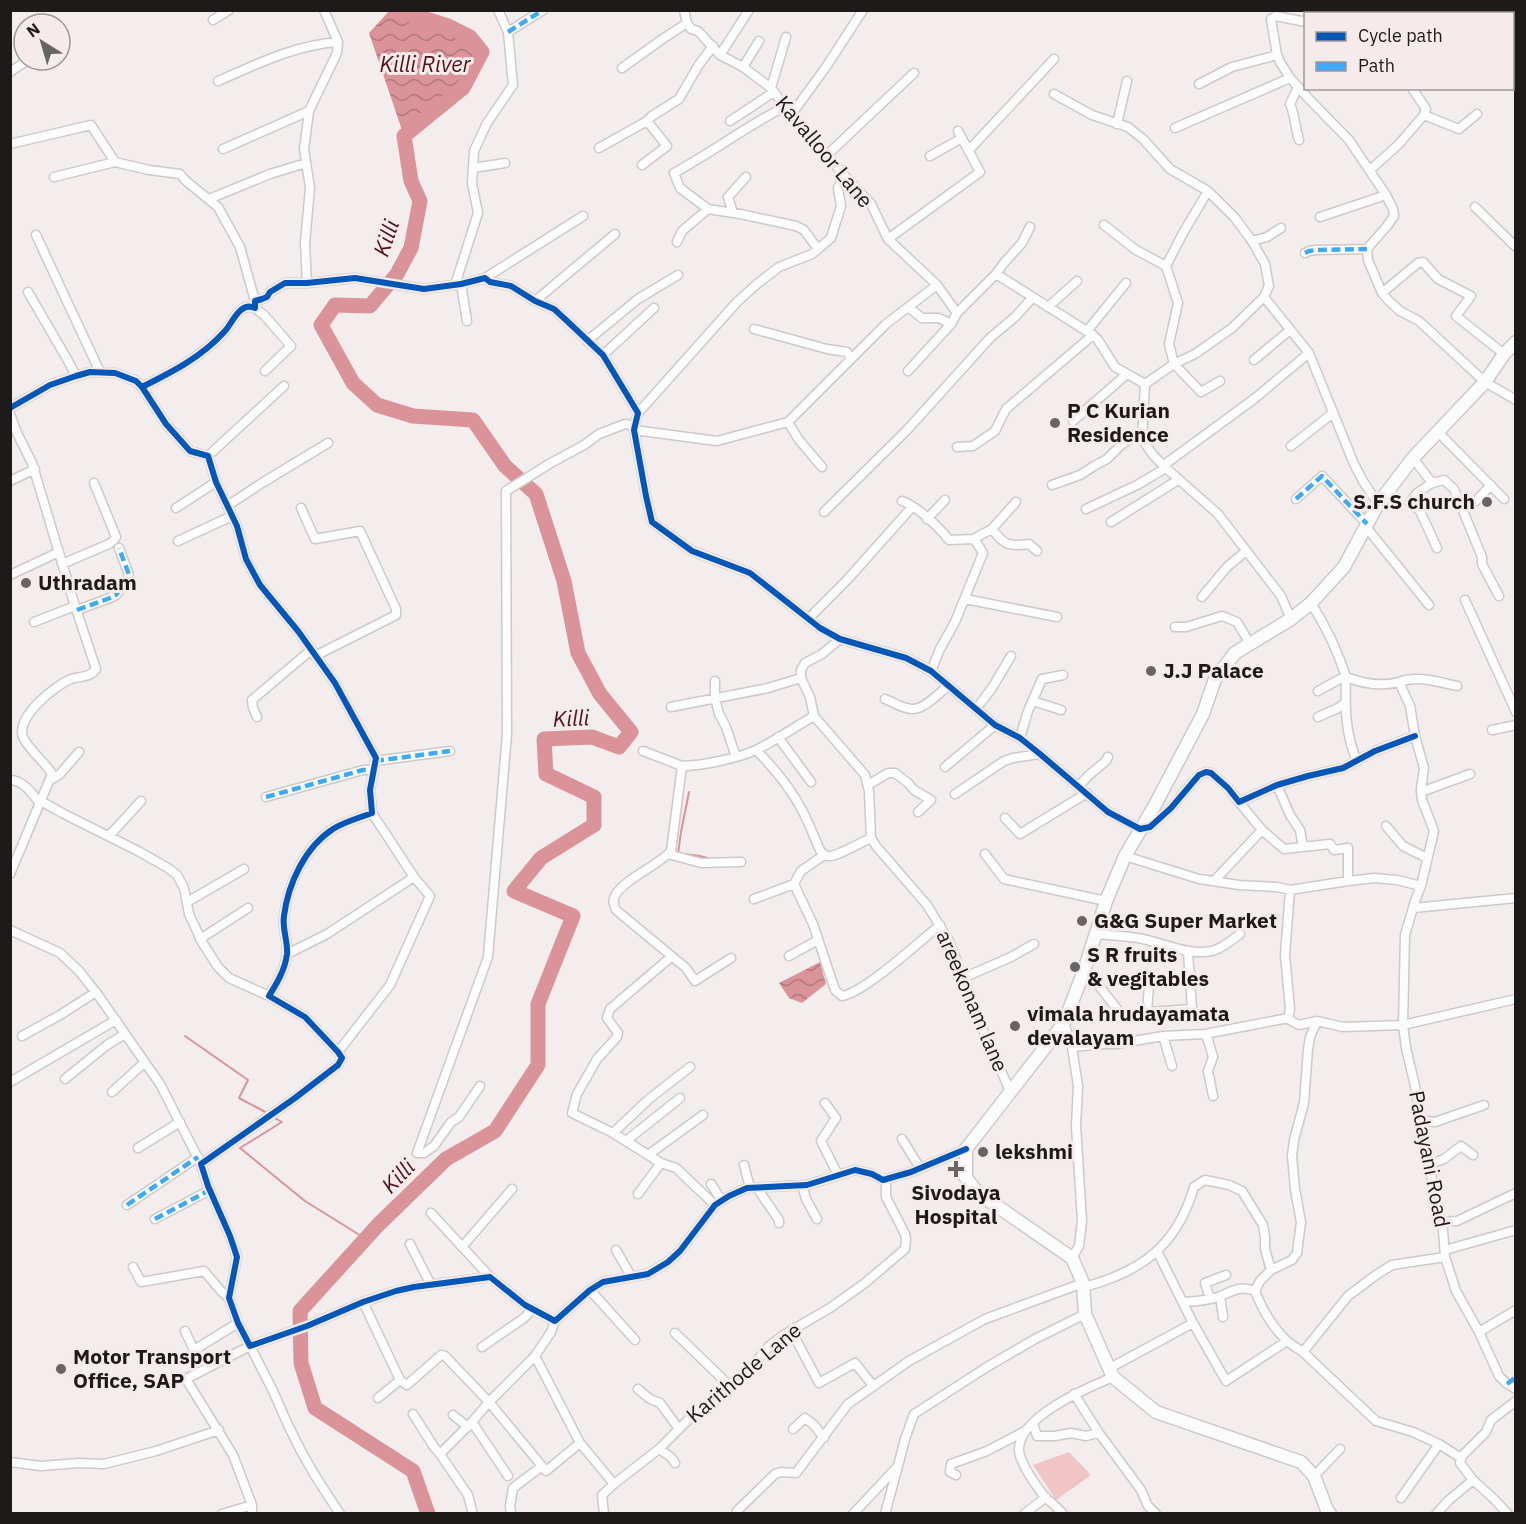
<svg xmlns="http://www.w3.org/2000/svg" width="1526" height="1524" font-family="'IBM Plex Sans',sans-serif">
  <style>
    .park { fill: #f1c4c6 }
    .water { fill: url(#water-waves) }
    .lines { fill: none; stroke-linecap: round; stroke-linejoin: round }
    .stream { stroke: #da9399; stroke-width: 2 }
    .river { stroke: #da9399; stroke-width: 15 }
    .street-casing { stroke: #cec9c9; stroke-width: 11 }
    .secondary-casing { stroke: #cec9c9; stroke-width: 15 }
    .street { stroke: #fdfcfc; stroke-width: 8 }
    .secondary { stroke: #fdfcfc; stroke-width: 12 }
    .quiet { stroke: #3fa9f5; stroke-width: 4.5; stroke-dasharray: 9 4.5; stroke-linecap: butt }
    .cycleway-casing { stroke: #f5ebeb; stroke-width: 10 }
    .cycleway { stroke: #0057b8; stroke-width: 6 }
    .poi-dot { fill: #696464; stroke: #f5ebeb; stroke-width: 2 }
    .labels { text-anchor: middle; stroke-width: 6; stroke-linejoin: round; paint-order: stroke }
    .street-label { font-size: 21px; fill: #1e1a1a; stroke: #f5ebeb }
    .poi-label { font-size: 21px; font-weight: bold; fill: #1e1a1a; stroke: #f5ebeb; text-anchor: start }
    .water-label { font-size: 22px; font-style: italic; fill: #50111b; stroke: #f5ebeb }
  </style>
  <defs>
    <pattern id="water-waves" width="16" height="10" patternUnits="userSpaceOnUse" patternTransform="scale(1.5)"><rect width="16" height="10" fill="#da9399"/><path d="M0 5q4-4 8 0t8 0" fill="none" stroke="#b0777c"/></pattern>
  </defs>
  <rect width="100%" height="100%" fill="#f3eded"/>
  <path class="park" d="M1069 1452 1091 1475 1056 1500 1033 1465Z"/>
  <path class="water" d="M390 10 424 11 482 52 463 88 404 136 369 33Z
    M820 962 826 984 802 1003 789 998 779 983Z"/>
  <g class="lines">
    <path class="stream" d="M678 854 681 832 689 792
      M684 854 700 856 711 859
      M185 1036 248 1080 239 1098 269 1114
      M273 1117 282 1122 240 1148 305 1201 366 1239"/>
    <path class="river" d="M409 10 410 14 448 26 470 37 482 52 463 88 404 136 411 181 420 201 411 248 397 274 370 306 335 305 321 325 353 383 377 405 413 416 473 420 505 466 536 494 564 581 578 653 600 694 631 732 619 747 592 737 544 739 546 774 594 797V825L541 858 514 891 573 916 538 1004V1065L495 1131 446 1159 378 1225 300 1311 301 1363 315 1408 413 1471 428 1514"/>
    <defs>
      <path id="street" d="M324 10 338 42
        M684 10 687 23 691 29 698 31 720 55 743 67 771 88 791 115 844 175 871 204 888 239 937 285 957 313 996 274 1093 335 1098 340 1115 367 1145 384 1142 439 1153 455 1166 468 1218 514 1281 596 1291 619
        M1496 14 1501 10
        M213 20 229 10
        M1306 22 1276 16 1271 19 1277 55 1280 62 1290 78 1309 99 1349 140 1386 195 1393 209 1394 216 1387 226 1367 249 1368 260 1382 293 1389 301 1400 311 1419 321 1485 382 1516 400
        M508 32 543 10
        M720 55 749 10
        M743 67 759 41
        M622 68 664 38 687 23
        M10 72 28 60
        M218 81C257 64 295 45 338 42L337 53 309 111
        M1199 84 1232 67 1277 55
        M1298 87 1290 104C1295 115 1295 127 1299 140
        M771 88 786 37
        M1054 94 1092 115 1128 127 1143 139 1170 169 1208 191 1235 218 1252 241 1265 264 1269 286 1264 297
        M784 107C746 127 712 152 674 173L680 188 708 209 740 214 796 226 804 230 818 249
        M791 115 826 67 863 10
        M1424 115 1459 129 1477 114
        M730 121 774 92
        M1117 124 1127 81
        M1175 128 1290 78
        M10 144 91 125 115 162
        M599 148 647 121 652 116 679 99 698 66 713 46
        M223 149 309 111 304 149 310 188 305 243 307 283
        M969 150 1054 59
        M827 155 914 73
        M930 156 962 138
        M642 165 667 146 647 121
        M473 168 505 163
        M1370 170 1398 145 1424 115 1426 109 1412 88
        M54 177 115 162 149 170 180 174 186 181 218 207 240 247 255 301
        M1208 191 1183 233 1166 266 1178 303 1169 344 1174 364 1201 392 1220 381
        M209 199 270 174 306 163
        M1475 207 1516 247
        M733 213 728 197 746 177
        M1320 217 1386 195
        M1104 225 1136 250 1166 266
        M36 235 100 372
        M888 239 980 172 958 131
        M1252 241 1267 237 1281 228
        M677 242 682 231 708 209
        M1305 253 1309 251 1316 250 1367 249
        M996 274 1004 263 1022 243 1030 227
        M485 278 583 216
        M461 284 467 321
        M455 285 478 213 472 183 474 151 487 123 513 85 508 32 498 10
        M28 292 67 359 76 376
        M1382 293 1418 263 1423 262 1438 279 1471 296 1456 316 1504 354
        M535 301 615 234
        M908 307 922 318H939L951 324
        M1048 307 1077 281
        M255 308 264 315 291 346 265 371
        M754 329 827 349 847 352 851 359 886 324 937 285
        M1087 331 1126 283
        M587 341 638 299 678 275
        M603 355 654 308
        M1254 360 1290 330
        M908 371 951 324 957 313
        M1145 384 1174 364 1195 354 1232 328 1264 297 1309 353 1354 464 1363 481 1378 504
        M142 387C172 372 202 357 225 331 233 322 240 301 255 308V301L262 299 267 297 270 292 285 283H307L355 278 424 289 461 284 485 278 490 282 511 286 535 301 554 309 566 320 603 355 629 398 638 413 634 430 646 496 652 522 692 551 750 573 820 628 840 639 906 658 931 671 995 725 1020 738 1040 754 1108 812 1140 829 1150 827 1171 808 1199 775 1206 772 1211 773 1228 788 1239 802 1277 785 1308 776 1343 768 1375 751 1415 736
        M10 408 50 385 76 376 90 372 115 373 136 381 142 387 166 424 190 451 208 456 216 482 237 526 246 559 260 585 298 631 335 683 376 758 370 790 372 813C359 818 344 822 333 829 305 847 288 884 284 916 282 929 288 941 287 954 285 970 277 983 269 996L305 1017 338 1052 342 1058 338 1065 295 1098 201 1164 208 1186 230 1236 237 1257 229 1298 238 1323 250 1346 307 1326 363 1302 396 1291 414 1287 490 1277 525 1305 555 1321 590 1290 603 1282 648 1274 668 1262 680 1251 715 1205 729 1196 747 1188 807 1185 855 1170 872 1174 883 1180 911 1172 966 1149
        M638 413 737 302 757 284 779 267 812 254 831 238 841 206 838 188 844 175
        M10 414 17 433 32 463 75 606 96 669C90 678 80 676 71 679 54 686 16 717 23 737 27 748 46 763 52 774L10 874
        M1073 421 1127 374
        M788 422 799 440 822 467
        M1438 432 1504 499
        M1291 446 1333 413
        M957 447 973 446 995 431 1006 409 1093 335
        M208 456 284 386
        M1413 458 1432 483 1444 480 1454 489 1482 557V564L1499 596
        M1164 465 1254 399 1309 353
        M10 481 35 469
        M1432 483 1417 493 1410 503 1420 511 1437 548
        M1052 485 1080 475 1094 466 1107 459 1121 445 1142 431
        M1296 499 1322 476 1367 524
        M902 501C917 506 939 527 949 540L973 539 977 543 983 553 955 622 940 649 931 671
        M1472 505 1491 485
        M227 506 262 483 328 443
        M176 508 216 482
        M301 508 315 539 360 531 396 609V615L315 656
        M1086 509 1137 485 1166 468
        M824 512 907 430 990 338 1015 317 1033 297
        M927 519 945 500
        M1111 522 1178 480
        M1366 527 1429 605
        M992 529C1004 545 1009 547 1029 544L1037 551
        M973 539 992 529 1016 502
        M178 541 232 516
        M62 564 109 544 114 540 116 537 94 483
        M10 575 59 552
        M1202 597 1227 567 1246 551
        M965 599 1057 617
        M1465 600 1516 712
        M77 610 110 598 116 595 129 578 128 572 119 548
        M808 619 847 580 912 507
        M34 622 75 606
        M1175 627H1186L1222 616 1237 622 1250 644
        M715 681V698L719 714 726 727 736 757
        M1399 682C1418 675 1438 682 1457 686
        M1318 691 1340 679 1346 677C1345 707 1345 734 1357 761
        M885 699C893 702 903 709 912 709 924 710 939 693 948 686
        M1033 701 1061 710
        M671 707 768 688 801 678
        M976 709 992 688 1011 656
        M814 716 865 775 869 791 871 838 876 846 927 905 949 941 984 1032 1010 1091
        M257 717 253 708 252 700 311 650
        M1318 717 1338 708 1345 703
        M1492 730 1516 725
        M778 737 811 782
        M1020 738 1028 711 1042 679 1063 675
        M756 750C774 768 790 787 802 810 809 823 814 837 820 850 823 854 823 855 828 856 837 857 861 842 871 838
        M643 751 682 766C701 766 739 758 756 750 776 740 795 727 814 716L810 697 801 678V670L805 663 822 654 840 639
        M375 761 450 751
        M682 766 671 851C659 865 621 881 615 896 612 901 614 905 616 910L686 968 695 981 731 958
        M945 767 995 725
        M52 779 60 774 79 752
        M10 780C23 780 33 794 40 804
        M868 785 888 773H895L908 783 914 790 931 800 918 812
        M1277 785 1290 815 1300 830 1303 847
        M1078 787 1088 776 1106 761 1108 757
        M1421 792 1470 774
        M955 794 1004 761 1013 758 1040 754
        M266 797 363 770H374
        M41 801 64 814 138 851 168 868 177 875 184 888 189 914 202 942 218 967 229 978 269 996
        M1005 818 1020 834 1087 793
        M1386 826 1403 846 1427 858
        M1262 830 1284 849 1330 844 1334 850 1348 848V881
        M109 836 141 801
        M668 854 701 863 741 862
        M985 854 1004 879 1106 901
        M824 855 801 871 794 884 813 924 835 990 842 996C864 993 920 941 940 925
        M1125 856 1199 879 1239 885 1277 887 1290 890 1348 881 1374 878 1397 880 1421 886
        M1214 881 1262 830 1239 802
        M754 899 794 884
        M187 902 244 869
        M1413 908 1516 898
        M10 930 60 953 79 971 98 995 160 1084 201 1164
        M1096 934C1110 935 1124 936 1138 938 1162 942 1187 956 1212 951 1221 949 1232 940 1240 934
        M200 939 248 908
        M287 954 327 934 414 877
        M789 956 818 940
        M671 957 610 1009 607 1018 618 1033 617 1037 597 1059 577 1094 572 1113 613 1133 661 1163 676 1168 715 1205
        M1085 968 1121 1014 1192 1009 1190 978 1191 976 1189 968 1188 951
        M963 978 1011 957 1034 944
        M1516 999 1403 1025 1406 1048 1415 1086 1424 1143 1443 1230 1445 1257 1456 1291 1479 1332 1499 1376 1507 1384 1516 1389
        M1147 1012 1149 985
        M1288 1019 1290 1009 1285 955 1290 890
        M1064 1023 1072 1047 1078 1086 1076 1126 1082 1221 1079 1246 1072 1258
        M1205 1034 1208 1040 1213 1057 1208 1071 1213 1096
        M22 1036 60 1015 96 992
        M1163 1036 1172 1066
        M1072 1047 1105 1044H1116L1163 1036 1205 1034 1283 1019H1288L1299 1025 1317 1021
        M338 1052 390 985 430 896 414 877 372 813
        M65 1079 107 1045 125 1034
        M10 1082 116 1020
        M480 1086 459 1117 451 1122 434 1146 424 1153H417L488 957 507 734 506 491 549 464 584 445 599 434 625 424 631 425 634 430 717 441 788 422 851 359
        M112 1092 145 1062
        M825 1103 836 1118 821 1141 838 1175
        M1420 1120 1435 1122 1484 1105
        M613 1133 649 1099 690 1067
        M902 1139 920 1168
        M626 1141 680 1098
        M138 1148 180 1122
        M648 1155 703 1115
        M744 1165 750 1188
        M1428 1165 1444 1159 1461 1146 1473 1155
        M711 1184 722 1201
        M802 1185 806 1199 817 1219
        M757 1188 779 1220V1223
        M638 1194 661 1163
        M127 1205 198 1157
        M431 1213 490 1277
        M155 1219 210 1190
        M1441 1222 1457 1221 1516 1193
        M410 1244 431 1285
        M462 1247 512 1189
        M616 1250 631 1276
        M1445 1250 1516 1230
        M1157 1251 1193 1323 1226 1381 1287 1341
        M1445 1257 1392 1265 1376 1275 1348 1296 1303 1352 1376 1421 1413 1432 1439 1444 1461 1458
        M133 1267 141 1282 204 1271 221 1291 229 1298
        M1084 1287C1141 1272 1177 1246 1194 1187L1205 1180 1229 1185 1242 1191 1263 1225 1265 1237V1249L1271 1270
        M590 1290 635 1340
        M1220 1296 1223 1317
        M1210 1298 1205 1283 1226 1275
        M363 1302 400 1380 407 1385 441 1355 445 1356 489 1402 546 1471 580 1443 614 1484
        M1183 1302C1194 1301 1207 1301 1218 1297 1234 1291 1238 1285 1255 1291
        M791 1330 819 1383 855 1363 871 1383
        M185 1331 194 1350 238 1323
        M1479 1332 1516 1310
        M675 1333 731 1387
        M482 1347 524 1318 533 1309
        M1303 1352C1298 1349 1292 1345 1287 1341 1273 1328 1262 1309 1255 1291L1260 1281 1271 1270 1292 1260 1297 1253 1301 1222 1295 1189 1292 1156 1294 1140 1304 1103 1308 1049 1310 1037 1317 1021 1343 1027 1403 1025 1405 935 1415 901 1421 886 1434 831 1422 800 1421 789 1424 768 1415 736 1410 706 1399 682C1381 687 1364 684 1346 677 1337 649 1327 628 1311 603
        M535 1356 580 1443
        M1108 1369 1193 1323
        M638 1389 650 1399 660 1403 679 1429
        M1074 1394 1099 1433 1141 1490 1148 1506 1156 1514
        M378 1398 400 1380
        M413 1414 434 1447 440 1454
        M453 1415 468 1427
        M472 1422 508 1476
        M1033 1423 1037 1436H1055L1071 1433 1086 1436 1099 1433
        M793 1429 805 1418 814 1425 824 1438
        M659 1449 671 1457 675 1463
        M10 1462 41 1466 79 1463 104 1464 156 1451 219 1430
        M956 1475 950 1472 951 1464 987 1451 1025 1431
        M1314 1476 1340 1449
        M1473 1480 1494 1499 1508 1514
        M1401 1498 1439 1444
        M737 1511 775 1474 781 1472 796 1473 848 1404 909 1361 985 1319 1083 1283
        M222 1514 252 1505
        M252 1514V1505L233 1455 186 1379 250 1346 273 1391 288 1425 301 1451 314 1474 340 1514
        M473 1514 468 1495 440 1454 472 1422 489 1402 535 1356 551 1332 555 1321
        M511 1514 510 1506 513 1488 542 1466
        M604 1514 602 1495 614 1484 659 1449 695 1413 716 1400 745 1375 769 1346 785 1334 830 1308 865 1283 905 1249 906 1239 905 1234 886 1197V1183L883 1180
        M853 1514 898 1466 905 1439 914 1414 987 1367 1035 1339 1085 1314
        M885 1514 898 1466
        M1024 1514 1046 1497
        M1063 1514C1058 1508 1052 1503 1046 1498 1038 1489 1019 1462 1019 1450 1018 1417 1087 1388 1113 1377
        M1436 1514 1449 1500 1473 1480 1460 1463 1462 1456 1486 1432 1491 1420 1516 1401"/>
      <path id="secondary" d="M1330 1514 1327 1510 1314 1476 1301 1462 1156 1412 1113 1377 1085 1314 1083 1283 1072 1258 978 1193 966 1178V1149L1064 1023 1085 968 1106 901 1125 856 1155 805 1203 714 1215 679 1235 653 1291 619 1311 603 1344 567 1378 504 1413 458 1485 382 1504 354 1516 342"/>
    </defs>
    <use href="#street" class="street-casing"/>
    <use href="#secondary" class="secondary-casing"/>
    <use href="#street" class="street"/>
    <use href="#secondary" class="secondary"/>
    <path class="quiet" d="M508 32 543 10
      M1305 253 1309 251 1316 250 1367 249
      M1296 499 1322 476 1367 524
      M77 610 110 598 116 595 129 578 128 572 119 548
      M375 761 450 751
      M266 797 363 770H374
      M127 1205 198 1157
      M155 1219 210 1190
      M1507 1384 1516 1377"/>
    <defs>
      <path id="cycleway" d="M142 387C172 372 202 357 225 331 233 322 240 301 255 308V301L262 299 267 297 270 292 285 283H307L355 278 424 289 461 284 485 278 490 282 511 286 535 301 554 309 566 320 603 355 629 398 638 413 634 430 646 496 652 522 692 551 750 573 820 628 840 639 906 658 931 671 995 725 1020 738 1040 754 1108 812 1140 829 1150 827 1171 808 1199 775 1206 772 1211 773 1228 788 1239 802 1277 785 1308 776 1343 768 1375 751 1415 736
        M10 408 50 385 76 376 90 372 115 373 136 381 142 387 166 424 190 451 208 456 216 482 237 526 246 559 260 585 298 631 335 683 376 758 370 790 372 813C359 818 344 822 333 829 305 847 288 884 284 916 282 929 288 941 287 954 285 970 277 983 269 996L305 1017 338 1052 342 1058 338 1065 295 1098 201 1164 208 1186 230 1236 237 1257 229 1298 238 1323 250 1346 307 1326 363 1302 396 1291 414 1287 490 1277 525 1305 555 1321 590 1290 603 1282 648 1274 668 1262 680 1251 715 1205 729 1196 747 1188 807 1185 855 1170 872 1174 883 1180 911 1172 966 1149"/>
    </defs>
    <use href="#cycleway" class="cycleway-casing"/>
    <use href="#cycleway" class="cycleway"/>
  </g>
  <g class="poi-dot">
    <circle cx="1055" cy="423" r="6"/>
    <circle cx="1487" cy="502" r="6"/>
    <circle cx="26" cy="583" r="6"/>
    <circle cx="1151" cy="671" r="6"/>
    <circle cx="1082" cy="921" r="6"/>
    <circle cx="1075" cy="967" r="6"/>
    <circle cx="1015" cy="1026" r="6"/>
    <circle cx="983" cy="1152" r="6"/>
    <path d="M953 1160h6v6h6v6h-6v6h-6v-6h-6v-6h6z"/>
    <circle cx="61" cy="1369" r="6"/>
  </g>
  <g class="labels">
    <g class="street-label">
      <text transform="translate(824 152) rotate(50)" y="7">Kavalloor Lane</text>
      <text transform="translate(972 1001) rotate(67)" y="7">areekonam lane</text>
      <text transform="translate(1429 1159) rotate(79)" y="7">Padayani Road</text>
      <text transform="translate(744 1373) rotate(-40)" y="7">Karithode Lane</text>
    </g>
    <g class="poi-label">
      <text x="1067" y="418">P C Kurian<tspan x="1067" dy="24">Residence</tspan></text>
      <text x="1475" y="509" text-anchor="end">S.F.S church</text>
      <text x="38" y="590">Uthradam</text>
      <text x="1163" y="678">J.J Palace</text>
      <text x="1094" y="928">G&amp;G Super Market</text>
      <text x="1087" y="962">S R fruits<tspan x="1087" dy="24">&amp; vegitables</tspan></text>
      <text x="1027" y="1021">vimala hrudayamata<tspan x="1027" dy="24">devalayam</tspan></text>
      <text x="995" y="1159">lekshmi</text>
      <text x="956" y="1200" text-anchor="middle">Sivodaya<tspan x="956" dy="24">Hospital</tspan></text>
      <text x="73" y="1364">Motor Transport<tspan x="73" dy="24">Office, SAP</tspan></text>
    </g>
    <g class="water-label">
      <text x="425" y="72">Killi River</text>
      <text transform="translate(386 238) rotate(-71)" y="8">Killi</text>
      <text transform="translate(571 718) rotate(-2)" y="8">Killi</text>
      <text transform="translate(398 1176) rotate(-46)" y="8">Killi</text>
    </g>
  </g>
  <rect width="1526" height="1524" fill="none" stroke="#1e1a1a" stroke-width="24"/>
  <rect x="1304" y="12" width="210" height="78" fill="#f5ebeb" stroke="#9f9797" stroke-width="1.5"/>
  <rect x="1316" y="32" width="30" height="9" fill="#0057b8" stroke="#9f9797" stroke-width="1.5"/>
  <text x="1358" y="42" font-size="18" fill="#1e1a1a">Cycle path</text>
  <rect x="1316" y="62" width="30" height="9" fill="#3fa9f5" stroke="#9f9797" stroke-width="1.5"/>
  <text x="1358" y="72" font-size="18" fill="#1e1a1a">Path</text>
  <g transform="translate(42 42) rotate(323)"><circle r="28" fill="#f5ebeb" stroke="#9f9797" stroke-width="1.5"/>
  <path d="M0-4.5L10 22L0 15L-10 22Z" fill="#696464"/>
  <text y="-9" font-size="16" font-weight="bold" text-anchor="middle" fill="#1e1a1a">N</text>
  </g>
</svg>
